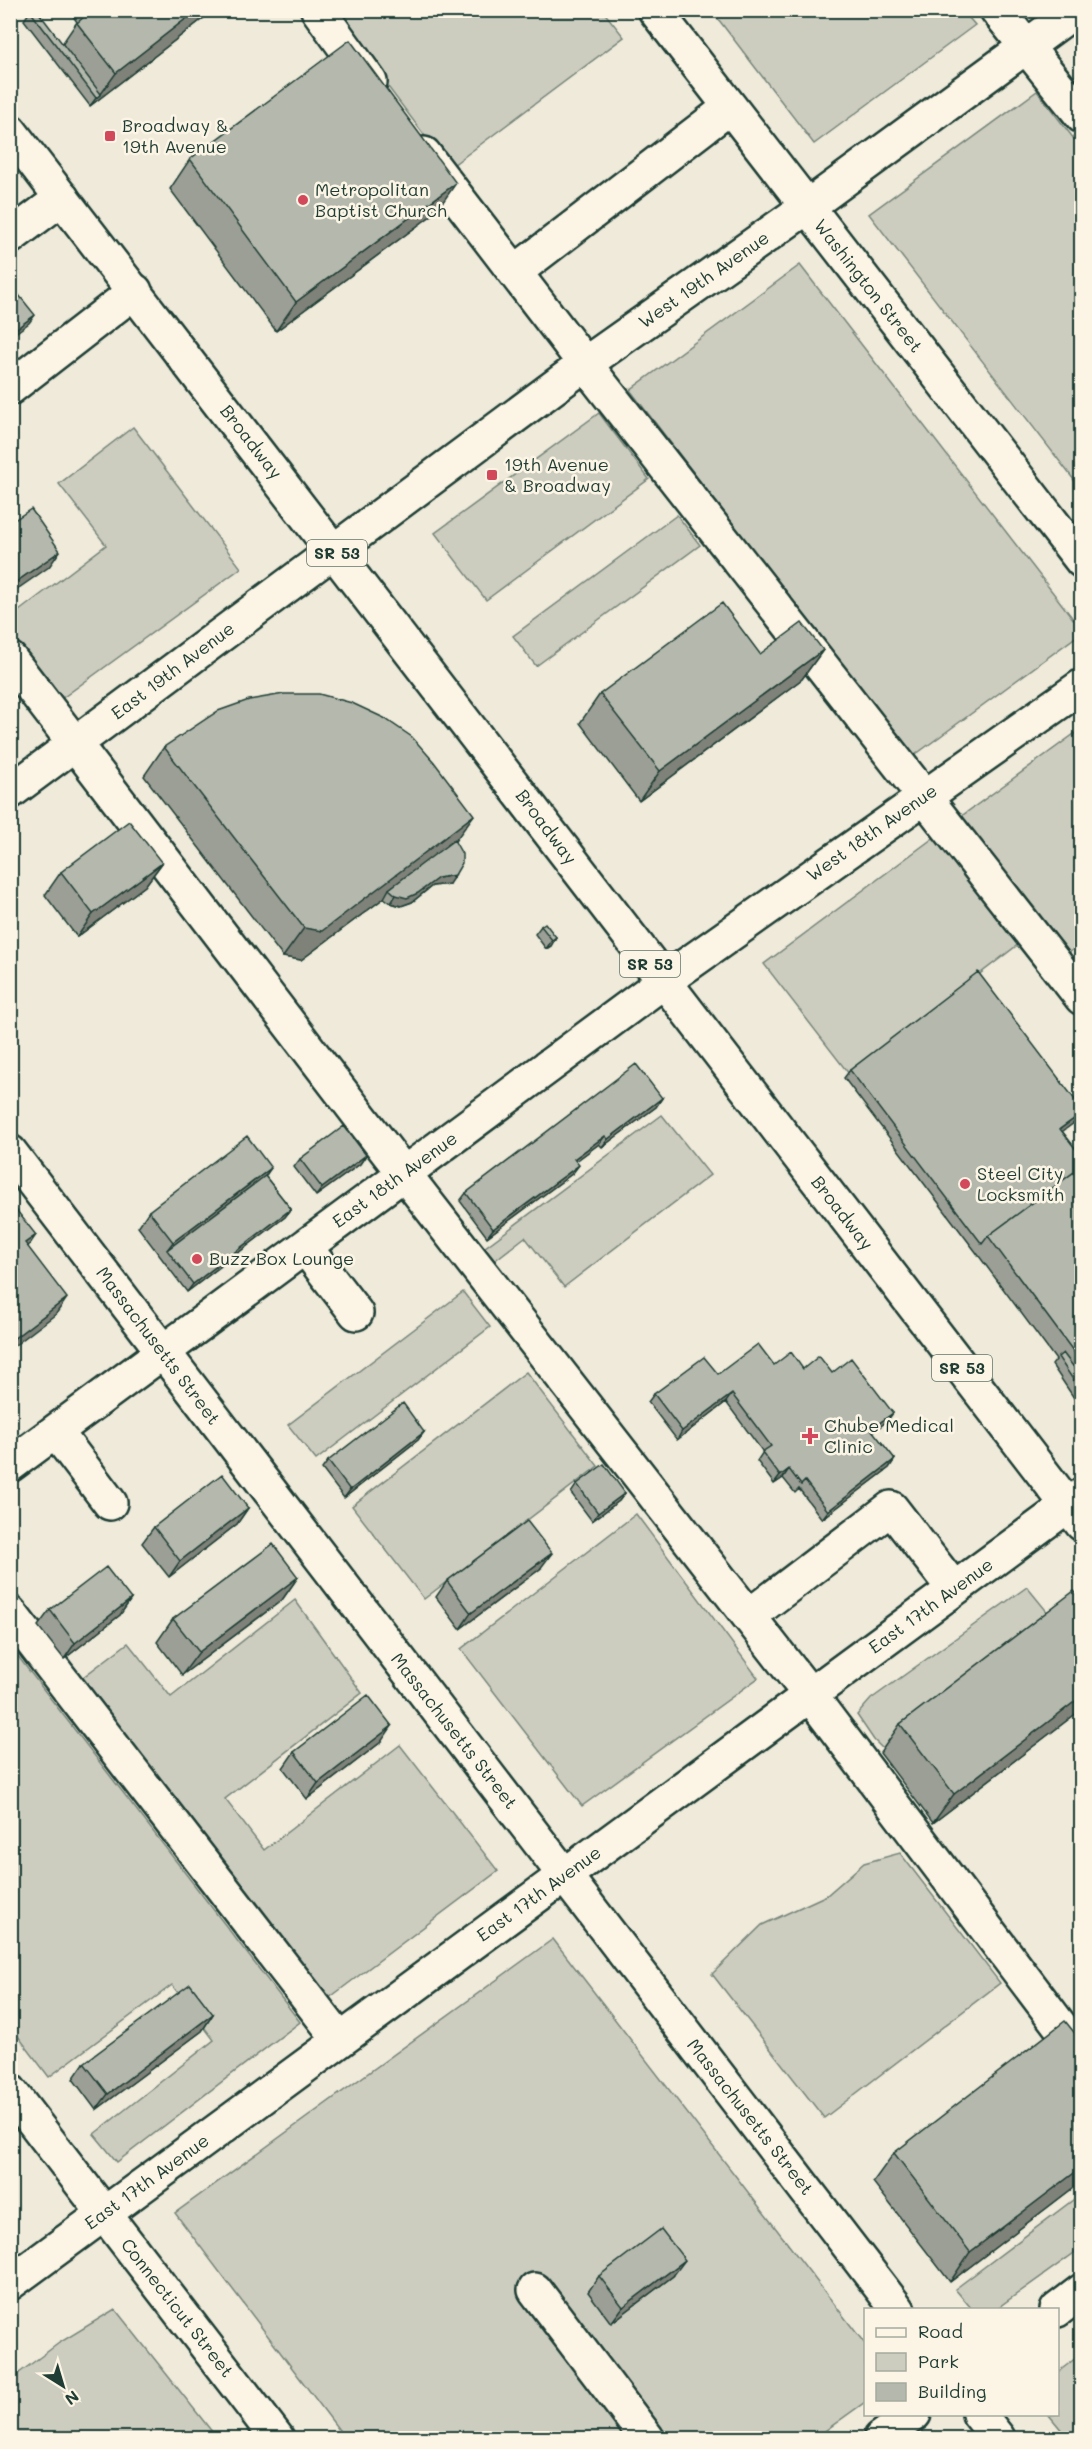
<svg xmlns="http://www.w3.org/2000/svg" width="1092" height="2449" font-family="Mali,sans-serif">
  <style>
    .green { fill: #cccdbf; stroke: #76857a; stroke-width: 1.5 }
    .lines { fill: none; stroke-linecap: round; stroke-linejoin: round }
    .minor-casing { stroke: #1f3d34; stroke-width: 38 }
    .major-casing { stroke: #1f3d34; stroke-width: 38 }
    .minor { stroke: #fcf5e5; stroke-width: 33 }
    .major { stroke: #fcf5e5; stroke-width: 33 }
    .wall { fill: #9c9f95; stroke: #1f3d34; stroke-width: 1.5 }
    .shaded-wall { fill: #7f8279; stroke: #1f3d34; stroke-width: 1.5 }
    .building { fill: #b5b9ad; stroke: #1f3d34; stroke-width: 1.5 }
    .poi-dot { fill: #d1495b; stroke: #fcf5e5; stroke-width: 2 }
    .labels { text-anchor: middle; stroke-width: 5; stroke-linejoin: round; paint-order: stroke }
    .shield { fill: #fcf5e5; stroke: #617469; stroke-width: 1.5 }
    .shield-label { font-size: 16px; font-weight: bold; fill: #1f3d34 }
    .poi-label { font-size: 18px; fill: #1f3d34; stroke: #fcf5e5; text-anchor: start }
    .street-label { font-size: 18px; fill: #1f3d34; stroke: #fcf5e5 }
  </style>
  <rect width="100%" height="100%" fill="#efeada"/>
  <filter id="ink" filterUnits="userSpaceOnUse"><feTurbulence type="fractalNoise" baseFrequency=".0167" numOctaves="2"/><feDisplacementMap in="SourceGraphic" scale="12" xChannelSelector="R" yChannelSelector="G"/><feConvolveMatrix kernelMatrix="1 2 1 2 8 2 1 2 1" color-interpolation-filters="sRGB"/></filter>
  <g filter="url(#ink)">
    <path class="green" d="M331 11H603L624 37 449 168Z
      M712 11H963L975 25 814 144Z
      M1037 91 1081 148V489L869 214Z
      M800 265 1081 629V633L912 757 630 390Z
      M599 413 649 479 486 600 435 533Z
      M133 427 241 568 61 699 11 636V617L106 545 59 484Z
      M677 515 700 545 536 666 513 636Z
      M1081 729V942L1065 957 963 827V815Z
      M936 836 1024 940 849 1074 764 964Z
      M662 1115 710 1175 564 1287 525 1237 494 1261 484 1248Z
      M463 1292 490 1327 316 1460 288 1425Z
      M526 1372 598 1466 424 1599 352 1506Z
      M636 1514 758 1678 582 1806 461 1649Z
      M1027 1587 1054 1620 884 1750 874 1740 857 1715 871 1699Z
      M295 1600 362 1693 225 1799 264 1850 400 1745 498 1871 325 2001 74 1684 128 1643 171 1697Z
      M10 1646 300 2022 117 2162 94 2134 214 2040 172 1985 49 2077 11 2027Z
      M900 1853 1000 1983 824 2118 712 1974 762 1925 827 1895 864 1863Z
      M553 1939 865 2344V2402L815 2438H345L175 2213Z
      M1081 2194V2248L996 2309H972L955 2289Z
      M115 2309 217 2438H11V2379L59 2343Z
      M1081 2354V2438H1068L1049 2415 1058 2414V2372Z"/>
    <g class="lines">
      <defs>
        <path id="minor" d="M318 10 370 82
          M655 10 1082 561
          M997 10 1082 116
          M424 154 585 364 1082 998
          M10 237 62 198
          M515 272 730 107
          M10 388 135 291
          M10 659 388 1153 810 1695 1082 2055
          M10 792 585 364 807 207 1076 10
          M10 1152 898 2310
          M305 1247 356 1313
          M56 1432 110 1503
          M10 1465 664 981 1082 686
          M10 1613 340 2040
          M749 1616 891 1508 954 1589
          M10 2091 277 2438
          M10 2283 1082 1495
          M535 2290 647 2438
          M1057 2310 1082 2291
          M979 2414 998 2438
          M881 2438 914 2414"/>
        <path id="major" d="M10 131 1082 1524"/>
      </defs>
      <use href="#minor" class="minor-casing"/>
      <use href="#major" class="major-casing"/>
      <use href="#minor" class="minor"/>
      <use href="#major" class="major"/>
    </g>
    <path class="wall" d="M31 10H47L40 16 62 44 77 22 69 10H214L90 106 24 20Z
      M190 159 436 212 276 331 170 189Z
      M823 650 802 679 639 801 580 723 600 694 760 654Z
      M164 747 455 842 449 884 432 886 412 902 401 906 391 903 384 898 301 960 283 957 144 776Z
      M162 863 145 886 77 937 45 895 61 872Z
      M541 926 556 937 551 946 546 949 535 934Z
      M850 1070 1082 1109V1114L1078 1120 1062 1131 1082 1157V1410L1052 1365 1056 1360 976 1252 844 1078Z
      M662 1098 656 1107 602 1147 599 1144 576 1161 573 1173 487 1237 460 1201 466 1193Z
      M366 1155 360 1164 316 1196 294 1167 300 1159Z
      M265 1176 291 1209 285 1217 187 1292 138 1227 149 1211Z
      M774 1365 832 1373 893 1413 887 1421 873 1432 895 1459 889 1468 822 1519 799 1489 795 1493 783 1478 774 1484 757 1461 763 1452 726 1402 677 1440 648 1402 654 1394 718 1374Z
      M424 1432 418 1440 344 1498 322 1469 328 1461Z
      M577 1484 625 1493 619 1501 592 1521 571 1493Z
      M248 1508 237 1524 169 1577 142 1543 154 1527Z
      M540 1569 460 1629 436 1597 447 1581Z
      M298 1577 282 1600 182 1675 157 1642 173 1619Z
      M131 1599 120 1615 64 1659 38 1626 50 1610Z
      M1082 1600V1709L933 1823 880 1753 900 1724Z
      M381 1742 307 1799 283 1768 294 1752Z
      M213 2014 202 2031 96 2110 73 2079 84 2063Z
      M894 2153 1082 2181 950 2282 873 2182Z
      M599 2276H673L611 2323 588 2292Z"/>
    <path class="shaded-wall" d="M42 10H47L36 19 39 13Z
      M197 10H214L90 106 96 98 101 94 116 73Z
      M456 183 436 212 276 331 296 302Z
      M35 315 29 323 10 337V333Z
      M60 551 49 567 10 594V586Z
      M823 650 802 679 639 801 660 771Z
      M474 815 453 844 389 889 384 898 301 960 283 957 304 928Z
      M162 863 145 886 77 937 93 914Z
      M455 875 449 884 432 886 412 902 401 906 391 903 396 895 438 878Z
      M556 937 551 946 546 949 552 940Z
      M662 1098 656 1107 602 1147 608 1139Z
      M1082 1113 1078 1120 1055 1137 1060 1129Z
      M605 1136 599 1144 568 1167 574 1159Z
      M366 1155 360 1164 316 1196 322 1188Z
      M579 1165 573 1173 487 1237 493 1229Z
      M271 1168 260 1184 167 1250 173 1242Z
      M291 1209 285 1217 187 1292 193 1284Z
      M36 1235 25 1251V1243Z
      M67 1298 56 1314 10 1349V1343L13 1339Z
      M732 1394 726 1402 677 1440 682 1431Z
      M893 1413 887 1421 866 1438 871 1429Z
      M424 1432 418 1440 344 1498 350 1490Z
      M895 1459 889 1468 822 1519 828 1511Z
      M789 1469 783 1478 774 1484 780 1476Z
      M625 1493 619 1501 592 1521 598 1513Z
      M248 1508 237 1524 169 1577 180 1561Z
      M552 1553 540 1569 460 1629 471 1613Z
      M298 1577 282 1600 182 1675 199 1652Z
      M131 1599 120 1615 64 1659 75 1643Z
      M1082 1696V1709L933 1823 954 1794Z
      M392 1726 381 1742 307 1799 318 1783Z
      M213 2014 202 2031 96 2110 108 2094Z
      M1082 2167V2181L950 2282 970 2252Z
      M685 2260 673 2276 611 2323 623 2307Z"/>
    <path class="building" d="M31 10H42L39 13 101 94 96 98 30 11Z
      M92 10H197L116 73 77 23Z
      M350 40 456 183 296 302 190 159Z
      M10 284 35 315 10 333Z
      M31 509 60 551 10 586V523Z
      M722 603 760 654 802 623 823 650 660 771 600 694Z
      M284 694H319L352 703 384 718 412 737 434 762 474 815 322 931 304 928 164 747 218 711 249 700Z
      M129 821 162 863 93 914 61 872Z
      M454 840 462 854V863L455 875 438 878 418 893 407 898 396 895 389 889Z
      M545 923 556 937 552 940 541 926Z
      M978 972 1082 1109V1113L1060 1129 1082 1157V1166L988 1236 982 1244 850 1070Z
      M636 1064 662 1098 608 1139 605 1136 574 1159 579 1165 493 1229 466 1193Z
      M344 1126 366 1155 322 1188 300 1159Z
      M247 1136 271 1168 173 1242 149 1211Z
      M1082 1166V1363L988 1236Z
      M265 1176 291 1209 193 1284 167 1250Z
      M10 1202 36 1235 25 1243 67 1298 13 1339 10 1335Z
      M758 1344 774 1365 791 1352 803 1369 819 1356 832 1373 851 1358 893 1413 871 1429 895 1459 828 1511 805 1481 801 1485 789 1469 780 1476 762 1452 771 1446 732 1394 682 1431 654 1394 704 1357 718 1374Z
      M1063 1353 1082 1378V1393L1058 1357Z
      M403 1403 424 1432 350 1490 328 1461Z
      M604 1464 625 1493 598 1513 577 1484Z
      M222 1474 248 1508 180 1561 154 1527Z
      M527 1521 552 1553 471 1613 447 1581Z
      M273 1544 298 1577 199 1652 173 1619Z
      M106 1567 131 1599 75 1643 50 1610Z
      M1074 1591 1082 1600V1696L954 1794 900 1724Z
      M368 1695 392 1726 318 1783 294 1752Z
      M190 1984 213 2014 108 2094 84 2063Z
      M1065 2021 1082 2042V2167L970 2252 894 2153Z
      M661 2229 685 2260 623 2307 599 2276Z"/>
  </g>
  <g class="poi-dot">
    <rect x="104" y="130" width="12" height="12" rx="3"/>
    <circle cx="303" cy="200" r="6"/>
    <rect x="486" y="469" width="12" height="12" rx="3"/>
    <circle cx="965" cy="1184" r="6"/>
    <circle cx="197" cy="1259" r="6"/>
    <path d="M807 1427h6v6h6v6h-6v6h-6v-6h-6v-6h6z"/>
  </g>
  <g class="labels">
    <g class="shield">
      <rect x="307" y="540" width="60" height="26" rx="4.5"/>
      <rect x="620" y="951" width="60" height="26" rx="4.5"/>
      <rect x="932" y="1355" width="60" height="26" rx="4.5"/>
    </g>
    <g class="shield-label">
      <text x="337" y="559">SR 53</text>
      <text x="650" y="970">SR 53</text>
      <text x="962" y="1374">SR 53</text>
    </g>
    <g class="poi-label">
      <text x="122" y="132">Broadway &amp;<tspan x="122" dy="21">19th Avenue</tspan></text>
      <text x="315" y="196">Metropolitan<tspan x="315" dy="21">Baptist Church</tspan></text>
      <text x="504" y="471">19th Avenue<tspan x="504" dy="21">&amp; Broadway</tspan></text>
      <text x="977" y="1180">Steel City<tspan x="977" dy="21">Locksmith</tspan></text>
      <text x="209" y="1265">Buzz Box Lounge</text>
      <text x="824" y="1432">Chube Medical<tspan x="824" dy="21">Clinic</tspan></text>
    </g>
    <g class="street-label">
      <text transform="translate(704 280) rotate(-35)" y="6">West 19th Avenue</text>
      <text transform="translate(868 286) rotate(52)" y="6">Washington Street</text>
      <text transform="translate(251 442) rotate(52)" y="6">Broadway</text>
      <text transform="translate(173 671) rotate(-37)" y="6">East 19th Avenue</text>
      <text transform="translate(546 827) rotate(53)" y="6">Broadway</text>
      <text transform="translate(872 833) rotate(-35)" y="6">West 18th Avenue</text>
      <text transform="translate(395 1180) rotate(-36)" y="6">East 18th Avenue</text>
      <text transform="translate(842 1213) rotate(52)" y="6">Broadway</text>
      <text transform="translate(158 1346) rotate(53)" y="6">Massachusetts Street</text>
      <text transform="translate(931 1606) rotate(-36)" y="6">East 17th Avenue</text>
      <text transform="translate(454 1731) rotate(52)" y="6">Massachusetts Street</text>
      <text transform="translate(539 1894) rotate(-36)" y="6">East 17th Avenue</text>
      <text transform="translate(750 2117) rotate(52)" y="6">Massachusetts Street</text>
      <text transform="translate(147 2182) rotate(-36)" y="6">East 17th Avenue</text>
      <text transform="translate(177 2308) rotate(52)" y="6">Connecticut Street</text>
    </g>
  </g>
  <rect width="1092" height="2449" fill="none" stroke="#fcf5e5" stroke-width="36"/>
  <rect x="18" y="18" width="1056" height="2413" fill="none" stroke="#1f3d34" stroke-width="2" filter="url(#ink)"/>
  <rect x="864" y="2308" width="195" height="108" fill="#fcf5e5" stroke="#a4ab9e" stroke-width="1.5"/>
  <rect x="876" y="2328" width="30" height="9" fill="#fcf5e5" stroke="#a4ab9e" stroke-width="1.5"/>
  <text x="918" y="2338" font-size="18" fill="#1f3d34">Road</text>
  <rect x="876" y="2353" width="30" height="18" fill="#cccdbf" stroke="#a4ab9e" stroke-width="1.5"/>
  <text x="918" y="2368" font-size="18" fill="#1f3d34">Park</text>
  <rect x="876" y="2383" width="30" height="18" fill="#b5b9ad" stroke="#a4ab9e" stroke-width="1.5"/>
  <text x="918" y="2398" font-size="18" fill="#1f3d34">Building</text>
  <g transform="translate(63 2386) rotate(143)" stroke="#fcf5e5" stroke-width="4.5" paint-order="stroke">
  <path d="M0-4.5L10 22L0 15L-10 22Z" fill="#1f3d34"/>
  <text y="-9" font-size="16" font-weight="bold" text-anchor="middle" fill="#1f3d34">N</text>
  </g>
</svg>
